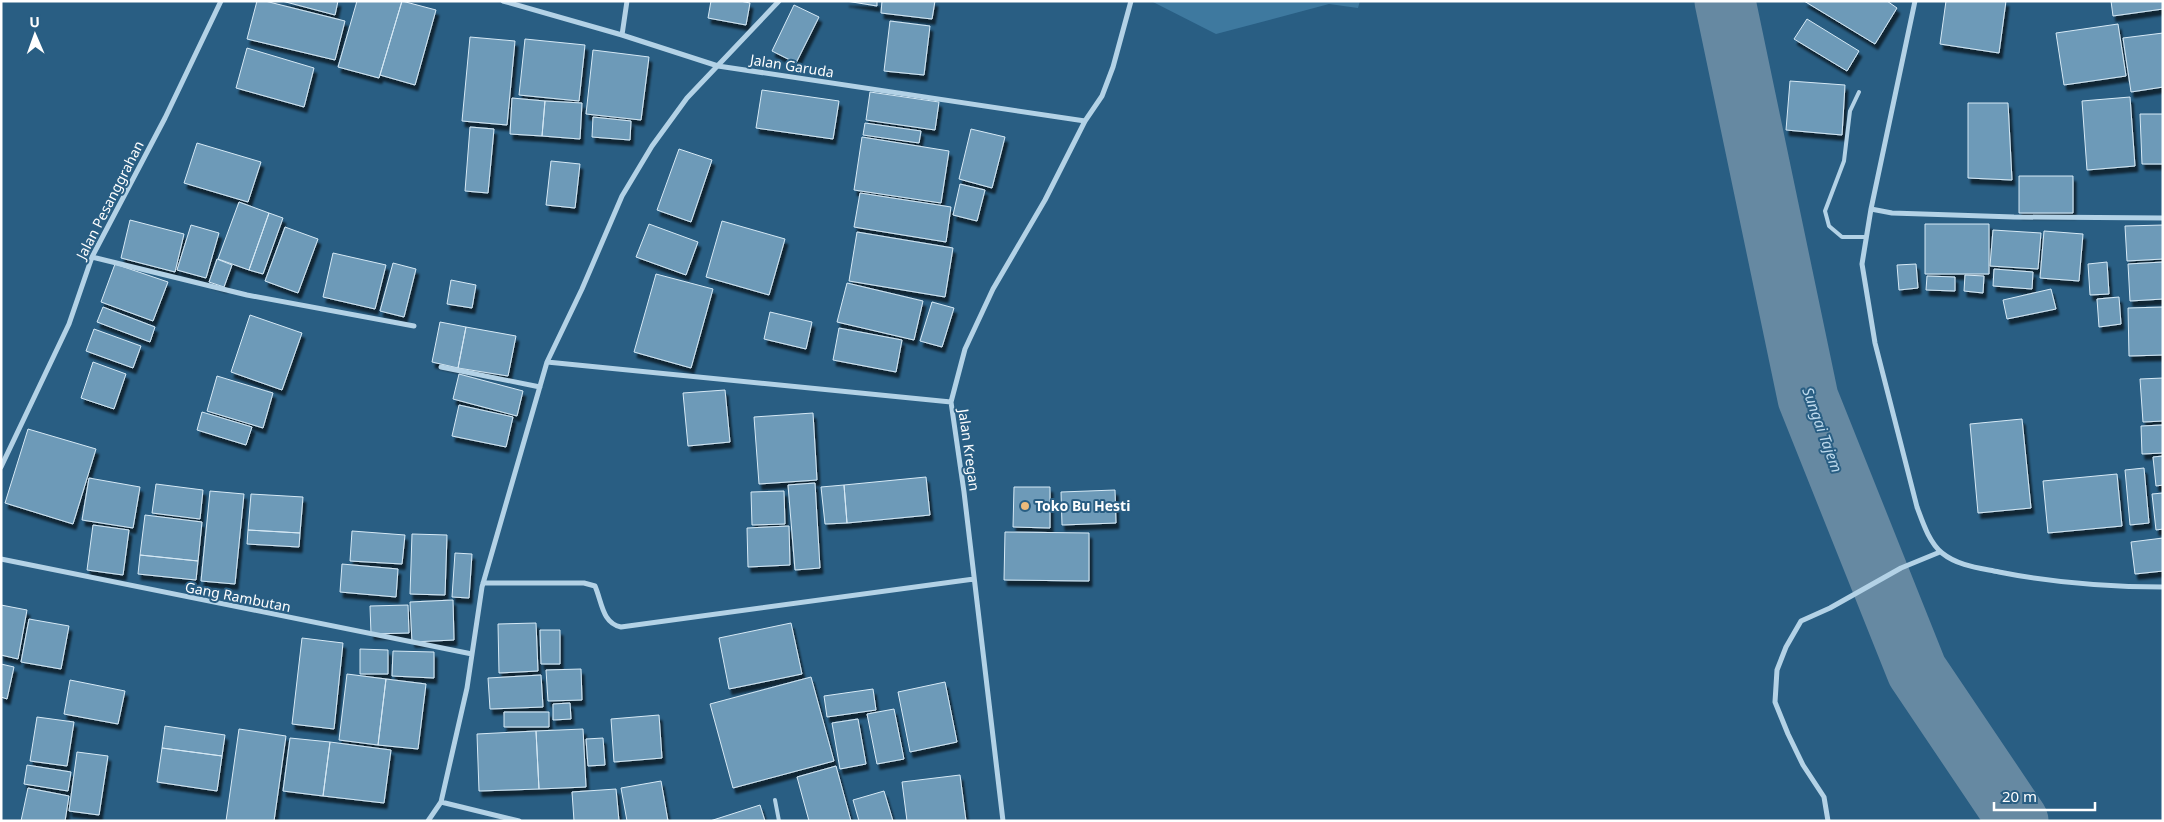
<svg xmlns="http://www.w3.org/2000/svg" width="2164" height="822" font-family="'Noto Sans',sans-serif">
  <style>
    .green { fill: #3e799f }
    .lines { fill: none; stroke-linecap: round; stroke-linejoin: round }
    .river { stroke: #6689a2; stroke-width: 61 }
    .building { fill: #6d9ab8; stroke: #d6e9f5; filter: url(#shadow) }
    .service { stroke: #b3d2e6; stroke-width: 4 }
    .minor { stroke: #b3d2e6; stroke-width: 5 }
    .poi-dot { fill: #edbb7b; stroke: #295e83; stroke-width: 2 }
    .labels { text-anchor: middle; stroke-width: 4; stroke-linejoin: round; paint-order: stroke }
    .street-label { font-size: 14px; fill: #fff; stroke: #295e83 }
    .poi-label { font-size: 14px; font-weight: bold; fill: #fff; stroke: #295e83; text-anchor: start }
    .water-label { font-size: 15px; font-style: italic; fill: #bfdbee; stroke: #295e83 }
  </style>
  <defs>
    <filter id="shadow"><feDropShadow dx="3" dy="5.5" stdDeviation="1" flood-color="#0009"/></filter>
  </defs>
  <rect width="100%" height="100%" fill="#295e83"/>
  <path class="green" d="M1360 1 1358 8 1329 4 1216 34 1153 2Z"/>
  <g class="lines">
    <path class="river" d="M1725 1 1808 398 1917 671 2018 821"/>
  </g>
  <path class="building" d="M257 1H265L345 21 335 60 247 39Z
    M282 1H338L335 15Z
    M357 1H402L379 78 338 67Z
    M402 1 436 10 415 85 380 75Z
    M711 1H740L750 3 746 25 708 18Z
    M846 1H877V6Z
    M882 1H935L932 19 881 13Z
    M1804 1H1887L1897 8 1875 44Z
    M1946 1H2006L1999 53 1940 44Z
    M2111 1H2163V9L2113 16Z
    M794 5 819 17 796 63 772 51Z
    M1807 19 1859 51 1847 71 1794 39Z
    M890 21 930 26 924 75 884 71Z
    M2118 24 2126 76 2064 85 2056 33Z
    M2163 33V87L2131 92 2123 38Z
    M470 37 515 41 507 125 462 121Z
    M525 39 585 45 579 101 519 95Z
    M247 48 314 68 304 107 236 88Z
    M593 50 649 57 641 120 586 114Z
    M1790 81 1845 85 1842 135 1786 130Z
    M762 90 839 101 833 139 756 128Z
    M870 92 939 102 935 130 866 120Z
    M2130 97 2135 166 2087 170 2082 101Z
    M512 98 545 101 542 136 510 134Z
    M545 101 582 103 580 139 542 136Z
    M1968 103H2008L2012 180 1968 178Z
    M2140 114H2163V164H2142Z
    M593 117 631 121 630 140 592 137Z
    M865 123 921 131 919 143 863 135Z
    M470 127 494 129 488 193 465 191Z
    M971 129 1005 137 992 188 959 179Z
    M862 137 949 151 941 203 854 190Z
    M197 143 261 162 248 202 184 183Z
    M679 149 712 160 691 222 657 210Z
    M551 161 580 164 575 208 546 205Z
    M2019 176H2073V213H2019Z
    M960 184 985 190 977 221 953 215Z
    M860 193 951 207 946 242 854 227Z
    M239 202 269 213 249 270 218 259Z
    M269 213 283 218 263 274 249 270Z
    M130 220 184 234 175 272 121 258Z
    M722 221 785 239 769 295 706 277Z
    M649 224 698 242 686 275 636 257Z
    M1925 224H1989V274H1925Z
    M191 225 219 233 206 278 177 270Z
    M2163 225V259L2127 261 2125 226Z
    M285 227 318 239 298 293 265 281Z
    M1993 230 2041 233 2038 269 1990 266Z
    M2044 231 2083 234 2079 281 2040 278Z
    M857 232 953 248 945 297 849 281Z
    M333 253 386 265 375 309 323 297Z
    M217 259 232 265 224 287 209 282Z
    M2107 262 2109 294 2090 295 2088 264Z
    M2163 262V299L2130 301 2128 264Z
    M393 263 416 269 404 317 380 311Z
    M115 264 168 282 153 321 101 302Z
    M1916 264 1918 288 1899 290 1897 265Z
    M1994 269 2033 272 2032 289 1993 286Z
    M656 274 713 289 691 368 634 352Z
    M1965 275 1984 276 1983 293 1964 291Z
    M1927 276 1955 277V291L1926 290Z
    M451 280 476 285 472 308 447 304Z
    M847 283 923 301 914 340 837 322Z
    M2051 289 2056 309 2007 319 2003 300Z
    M2119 297 2121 324 2099 327 2097 299Z
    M932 302 954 308 942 347 920 341Z
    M103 307 155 327 150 342 97 322Z
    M2163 307V355L2129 356 2128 308Z
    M770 312 812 322 806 349 764 339Z
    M250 315 302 333 282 390 231 372Z
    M440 322 466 327 458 368 432 362Z
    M466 327 516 336 508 376 458 368Z
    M839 328 902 340 896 372 833 360Z
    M94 329 141 346 133 368 86 351Z
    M93 362 126 374 114 409 81 398Z
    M459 374 523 391 517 416 453 399Z
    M217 376 273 393 263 428 207 411Z
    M2163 378V421L2143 422 2140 379Z
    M725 390 730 442 688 446 683 393Z
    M459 405 513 417 506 447 452 436Z
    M202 412 252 427 246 445 197 430Z
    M813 413 817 480 759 484 754 417Z
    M2022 419 2031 508 1978 513 1970 424Z
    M2163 425V453L2142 454 2141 426Z
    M28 429 96 449 73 524 5 503Z
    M2163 456V485L2156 486 2153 457Z
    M2144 468 2149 523 2130 525 2125 470Z
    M2117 474 2122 526 2048 533 2043 481Z
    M926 477 930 515 847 523 844 485Z
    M89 478 140 487 133 528 82 520Z
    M815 483 820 568 795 570 788 485Z
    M156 484 203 490 200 519 152 513Z
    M844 485 847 523 825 524 821 487Z
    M1014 487H1050V528L1013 527Z
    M1115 490 1116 523 1062 525 1061 492Z
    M210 491 244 494 235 584 201 581Z
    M784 491 785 524 752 525 751 492Z
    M2163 493V529L2156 530 2152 494Z
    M251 494 303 497 300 533 248 530Z
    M145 515 202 522 198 561 140 555Z
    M93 525 129 530 123 575 87 570Z
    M789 526 790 565 748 567 747 528Z
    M248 530 300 533 299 547 247 544Z
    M352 531 405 535 402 564 350 561Z
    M1005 532 1089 533V581L1004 580Z
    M412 534 447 535 445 595 410 594Z
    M2163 538V571L2135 574 2131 542Z
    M455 553 472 554 469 598 452 597Z
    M140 555 198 561 196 580 138 574Z
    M342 564 398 569 396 597 340 592Z
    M453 600 454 640 412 642 410 602Z
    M1 605 27 610 18 659 1 655Z
    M408 605 409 633 371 634 370 606Z
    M29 619 69 626 61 669 21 662Z
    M536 623 538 671 499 673 498 624Z
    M791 623 802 674 729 689 719 638Z
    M540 630H560V664H541Z
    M302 638 343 643 334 729 292 724Z
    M360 649 388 650V674H360Z
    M393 651 434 652V678L392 676Z
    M1 664 14 667 7 699 1 697Z
    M581 669 582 700 548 701 546 670Z
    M347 674 386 679 378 745 339 740Z
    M541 675 543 707 490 709 488 678Z
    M811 677 834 761 733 788 710 704Z
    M386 679 426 684 418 749 378 745Z
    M70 680 125 691 118 724 64 714Z
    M945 682 957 742 910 752 898 692Z
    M873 689 876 710 827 717 824 696Z
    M570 703 571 719 553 720V704Z
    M894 709 904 759 877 764 867 714Z
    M504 712H549V727H504Z
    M659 715 662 758 614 762 611 719Z
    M37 717 74 722 67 766 30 761Z
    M858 719 866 764 840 769 832 723Z
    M165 726 225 735 222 756 162 748Z
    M239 729 286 736 274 821H226Z
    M583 729 586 787 539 789 536 731Z
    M536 731 539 789 479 791 477 734Z
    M290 738 330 742 323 796 283 791Z
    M603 738 605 765 588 766 586 739Z
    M330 742 391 750 384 803 323 796Z
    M162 748 222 756 217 791 157 782Z
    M77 752 108 756 99 815 69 811Z
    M27 765 71 772 68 791 24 784Z
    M836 766 851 821H809L797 777Z
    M960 775 966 821H907L902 782Z
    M661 781 668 821H627L621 788Z
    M28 788 69 796 65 821H21Z
    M616 789 619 821H574L572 792Z
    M884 791 893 821H859L853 800Z
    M760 805 765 821H710Z"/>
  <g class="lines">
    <path class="service" d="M1859 92 1850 111 1844 161 1825 211 1829 226 1842 237H1866
      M775 800 779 821"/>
    <path class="minor" d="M503 1 622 35 718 66 1085 121
      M1915 1 1871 209 1862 264 1875 343 1917 507C1923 523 1929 542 1942 553 1958 566 1980 568 1999 572 2054 583 2107 587 2163 587
      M622 35 627 1
      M1871 209 1892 213 2014 217 2163 218
      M92 257 247 295 414 326
      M547 362 951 402
      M441 367 540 387
      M1 467 69 324 92 257 165 118 221 1
      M1 559 472 654
      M483 583H584L595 586C602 602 602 623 621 627L974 579
      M441 802 519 821
      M428 821 441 802 467 688 482 587 547 362 582 289 622 196 652 146 687 98 779 1
      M1003 821 964 492 951 402 965 349 993 289 1045 200 1085 121 1102 96 1113 67 1131 1
      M1828 821 1824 797 1803 765 1788 734 1775 702 1777 670 1786 647 1801 621 1830 608 1901 568 1940 552"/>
  </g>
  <circle class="poi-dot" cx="1025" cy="506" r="5"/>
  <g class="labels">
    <g class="street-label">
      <text transform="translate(792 66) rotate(9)" y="5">Jalan Garuda</text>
      <text transform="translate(110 200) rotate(-63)" y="5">Jalan Pesanggrahan</text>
      <text transform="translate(969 450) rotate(82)" y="5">Jalan Kregan</text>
      <text transform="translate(238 597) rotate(11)" y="5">Gang Rambutan</text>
    </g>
    <g class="poi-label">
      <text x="1035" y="511">Toko Bu Hesti</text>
    </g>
    <g class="water-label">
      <text transform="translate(1822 430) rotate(70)" y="5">Sungai Tajem</text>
    </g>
  </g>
  <rect width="2164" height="822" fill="none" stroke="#ffffff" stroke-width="5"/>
  <g transform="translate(35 35) rotate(358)" stroke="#295e83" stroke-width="4" paint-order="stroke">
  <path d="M0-4L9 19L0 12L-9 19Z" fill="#ffffff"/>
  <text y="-8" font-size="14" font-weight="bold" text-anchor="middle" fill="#ffffff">U</text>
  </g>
  <path d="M1994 802v8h101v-8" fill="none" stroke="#ffffff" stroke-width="2.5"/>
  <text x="2002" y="802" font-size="15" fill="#ffffff" stroke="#295e83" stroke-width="4" paint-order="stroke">20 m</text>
</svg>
